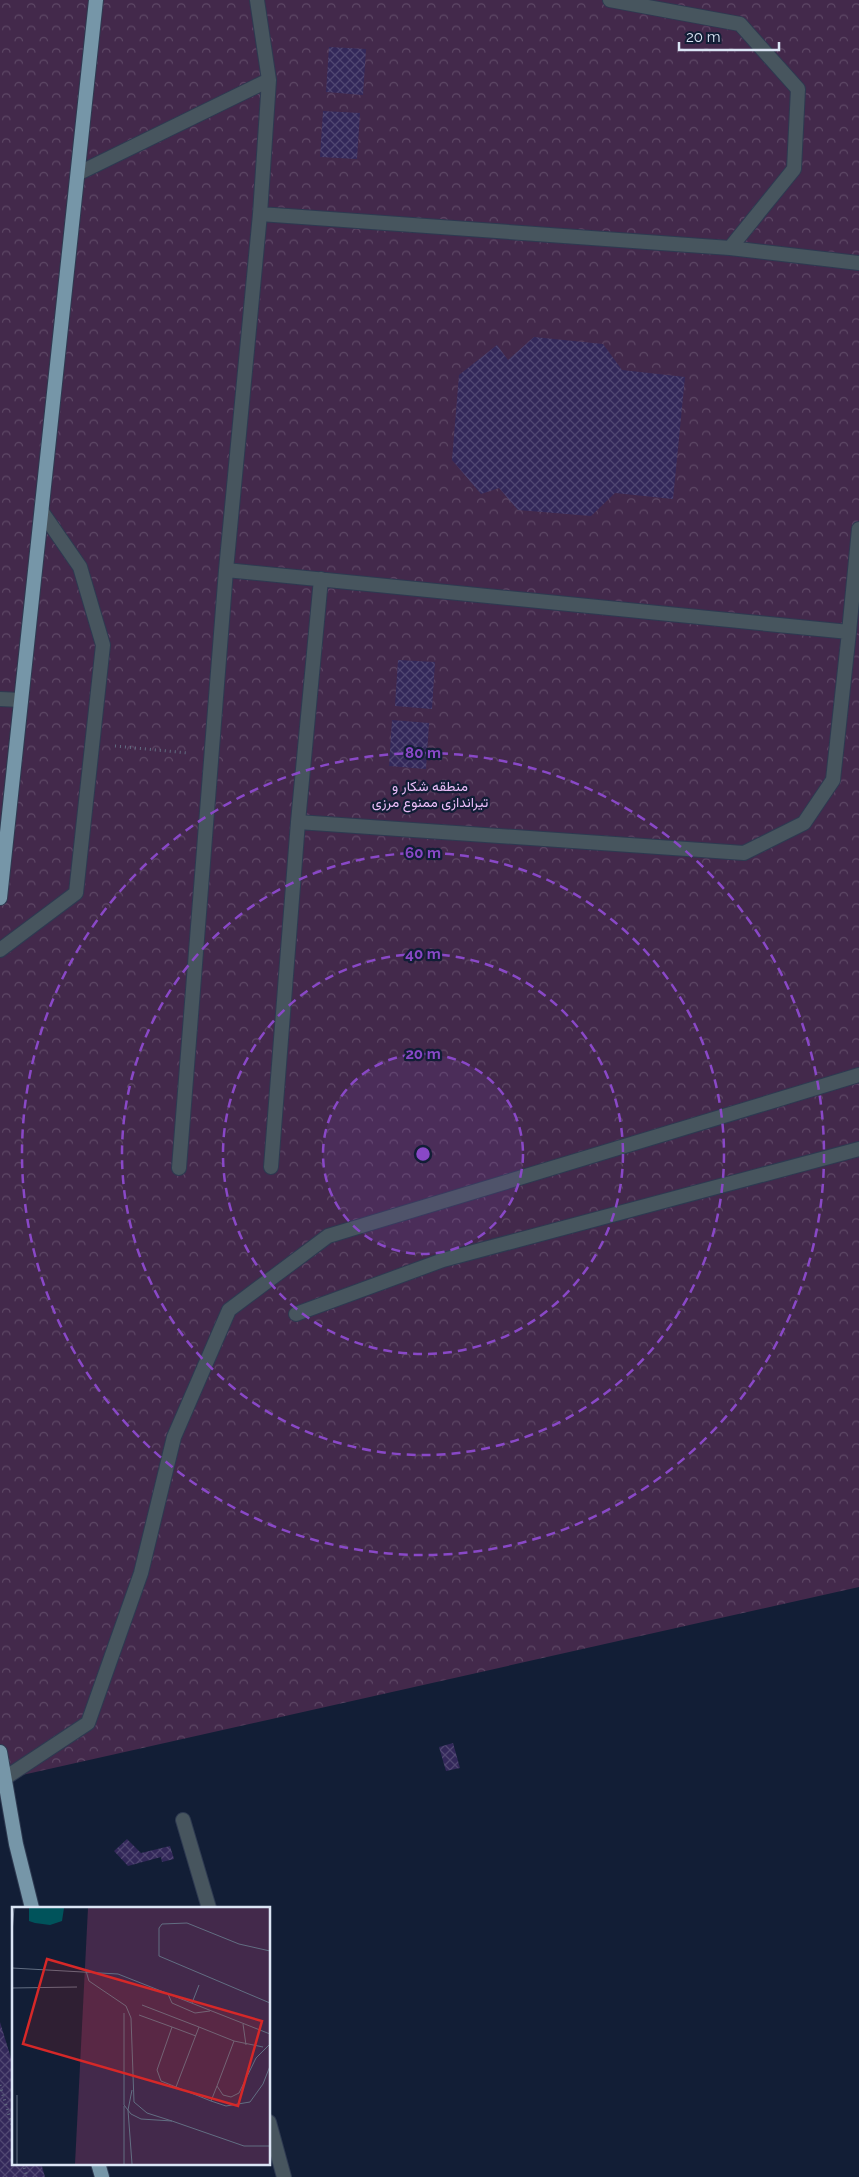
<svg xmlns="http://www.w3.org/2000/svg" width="859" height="2177" font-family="Raleway,Vazirmatn,sans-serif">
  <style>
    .park { fill: url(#park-crowns) }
    .building { fill: url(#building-cross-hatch) }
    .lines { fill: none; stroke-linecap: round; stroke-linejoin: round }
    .service-casing { stroke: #2e3a51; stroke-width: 16 }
    .trunk-casing { stroke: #2e3a51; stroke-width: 16 }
    .path { stroke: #626d82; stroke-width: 3; stroke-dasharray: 1 4; stroke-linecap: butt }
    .service { stroke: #47555e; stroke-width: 14 }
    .trunk { stroke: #7696a8; stroke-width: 14 }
    .ring { fill: none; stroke: #8948c7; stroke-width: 2.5; stroke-dasharray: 9 6 }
    .labels { text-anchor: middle; stroke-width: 4.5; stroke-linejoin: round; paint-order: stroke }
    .park-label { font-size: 14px; fill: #ebbdf8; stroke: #121e36 }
    .inset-road { fill: none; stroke: #626e82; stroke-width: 1 }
    .view { fill: #d62828; fill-opacity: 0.15; stroke: #d62828; stroke-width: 2.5 }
    .inset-edge { fill: none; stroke: #dbe5f5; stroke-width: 2.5 }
    .centre { fill: #8948c7; stroke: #121e36; stroke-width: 2.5 }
    .ring-label { font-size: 15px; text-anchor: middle; font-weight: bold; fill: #8948c7; stroke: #121e36; stroke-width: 4.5; stroke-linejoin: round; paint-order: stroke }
  </style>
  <defs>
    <pattern id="park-crowns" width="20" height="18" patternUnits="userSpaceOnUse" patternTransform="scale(1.25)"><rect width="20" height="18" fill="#43294b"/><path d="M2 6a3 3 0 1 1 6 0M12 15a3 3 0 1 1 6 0" fill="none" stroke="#5e4866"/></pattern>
    <pattern id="building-cross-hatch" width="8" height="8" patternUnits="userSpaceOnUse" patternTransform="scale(1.25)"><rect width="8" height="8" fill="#33285a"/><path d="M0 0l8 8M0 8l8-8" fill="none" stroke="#504772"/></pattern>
  </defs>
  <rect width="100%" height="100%" fill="#121e36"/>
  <path class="park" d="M0 0H859V1587L0 1780Z"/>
  <path class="building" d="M329 47 366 49 363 95 326 92Z
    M323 111 360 113 357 159 320 157Z
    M534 337 603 344 622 370 685 377 673 499 615 493 591 516 518 510 499 488 481 494 452 460 459 375 497 345 508 360Z
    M398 660 435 662 432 709 395 706Z
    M392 720 429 723 426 769 389 766Z
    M453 1743 460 1768 446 1771 439 1747Z
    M127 1839 141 1853 170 1846 174 1859 162 1862 161 1857 128 1866 114 1851Z
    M0 2022 14 2068V2163H41L45 2177H0Z"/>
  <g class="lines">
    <defs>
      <path id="service" d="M257 0 269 80 260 214 730 248 794 169 798 89 740 24 610 0
        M79 173 269 80
        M260 214 226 570 849 632 859 529
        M730 248 859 263
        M321 579 298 822 744 853 804 823 833 780 849 632
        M0 699 21 700
        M0 950 76 893 103 645 80 567 42 512
        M271 1167 298 822
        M179 1168 226 570
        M296 1314 443 1260 859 1149
        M5 1778 88 1723 141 1573 174 1437 229 1310 328 1236 859 1075
        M183 1820 209 1908
        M269 2122 284 2177"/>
      <path id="trunk" d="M0 898 96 0
        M0 1752 16 1844 32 1908
        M98 2163 102 2177"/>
    </defs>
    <use href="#service" class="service-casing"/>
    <use href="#trunk" class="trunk-casing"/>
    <path class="path" d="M115 746 188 753
      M0 2085 14 2132
      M23 2163 27 2177"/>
    <use href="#service" class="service"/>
    <use href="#trunk" class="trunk"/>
  </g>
  <circle cx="423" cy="1154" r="100" fill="#8948c7" fill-opacity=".12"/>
  <g class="ring">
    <circle cx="423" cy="1154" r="100"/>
    <circle cx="423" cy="1154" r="200"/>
    <circle cx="423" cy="1154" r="301"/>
    <circle cx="423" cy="1154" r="401"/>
  </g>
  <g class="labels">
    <g class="park-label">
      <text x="430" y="791">منطقه شکار و<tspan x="430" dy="16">تیراندازی ممنوع مرزی</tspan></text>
    </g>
  </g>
  <g transform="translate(12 1907)">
    <rect width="258" height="258" fill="#121e36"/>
    <path d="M76 1H257V257H63Z" fill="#43294b"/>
    <path d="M17 1H52L50 14 38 18 23 16 17 14Z" fill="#00535b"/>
    <path class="inset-road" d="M0 26 2 1M258 44 227 37 175 16 150 17 147 21V49L258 96M0 61 106 67 258 127M74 64 77 74 114 99 119 111 122 195 135 206 160 214 129 212 119 207 112 198V106M0 81 65 80M156 87 160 96 183 106 198 104M180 96 187 78M130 98 187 120M127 108 160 120M231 117 234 138M251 140 222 134 205 179 211 188 219 190 227 186 244 151 258 137M205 179 199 194 164 180 187 120 222 134M164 180 149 174 145 163 160 120 184 129M120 183 116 203 120 257M199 194 214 199 238 195 251 177 258 159M160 214 232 239H258M5 257V188M112 257V199"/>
    <path class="view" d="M35 52 250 114 226 199 11 137Z"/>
    <rect width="258" height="258" class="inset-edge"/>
  </g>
  <circle cx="423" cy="1154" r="8" class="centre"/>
  <g class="ring-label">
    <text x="423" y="758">80 m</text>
    <text x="423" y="858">60 m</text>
    <text x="423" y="959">40 m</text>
    <text x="423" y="1059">20 m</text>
  </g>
  <path d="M679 42v8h100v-8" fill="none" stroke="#dbe5f5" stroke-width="2.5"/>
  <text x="686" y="42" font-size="15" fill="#dbe5f5" stroke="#121e36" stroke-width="4" paint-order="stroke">20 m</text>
</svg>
